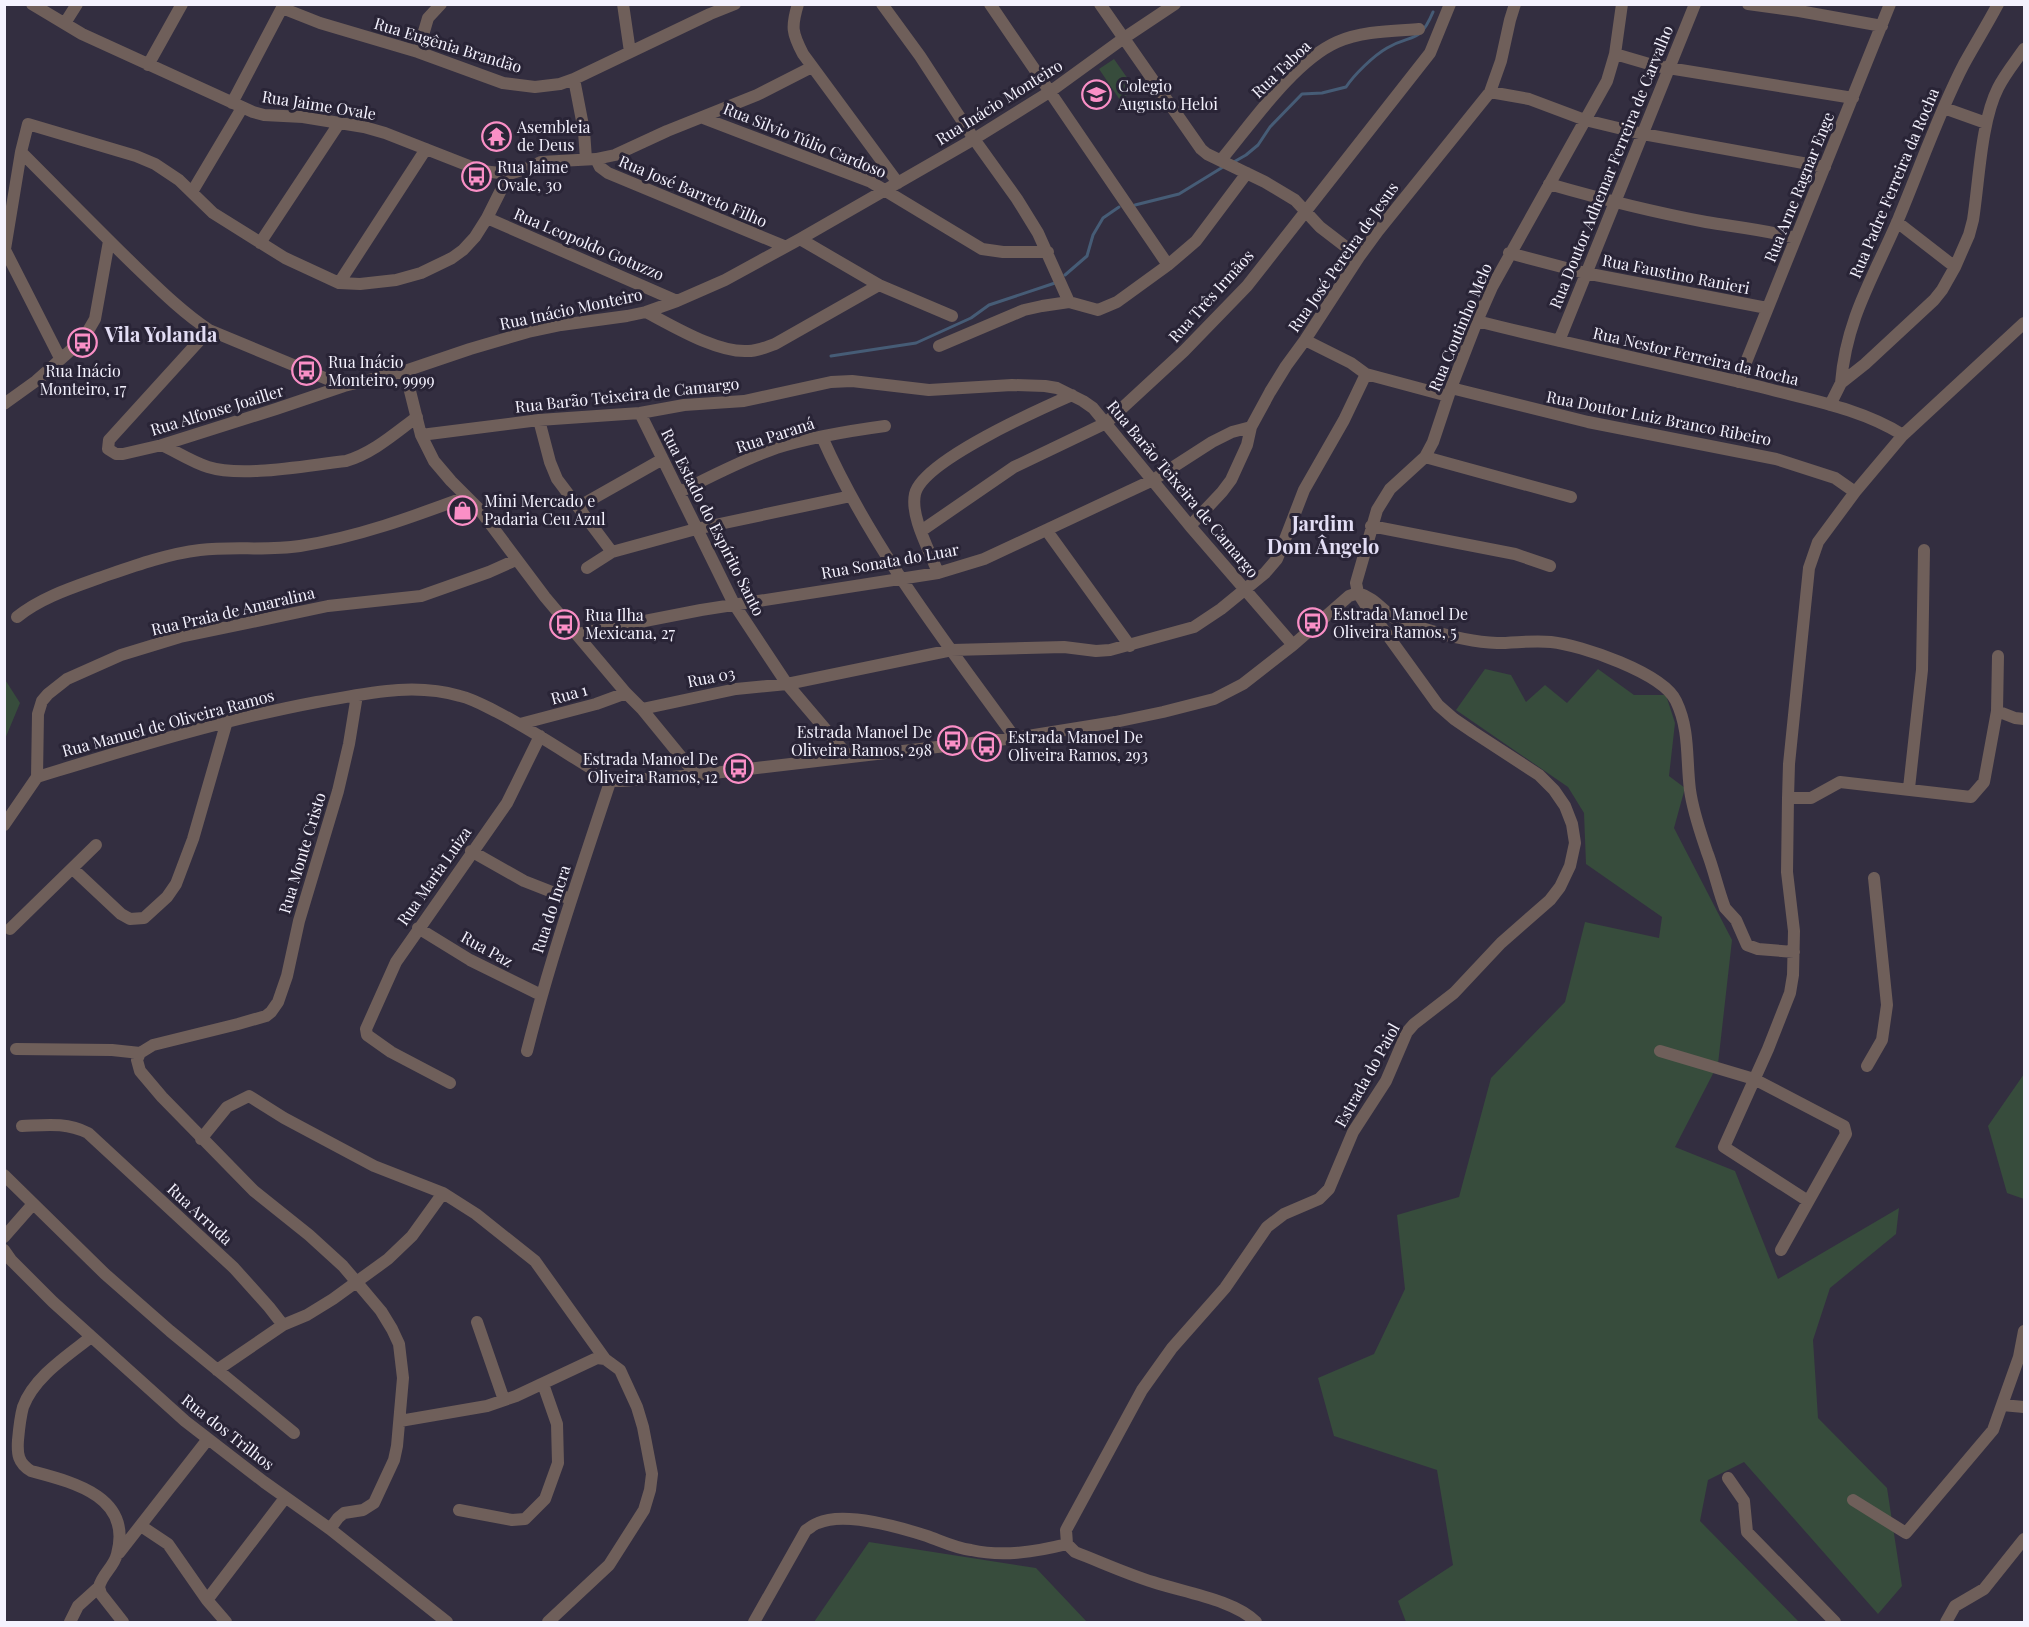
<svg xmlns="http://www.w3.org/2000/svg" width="2029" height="1627" font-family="'Playfair Display',serif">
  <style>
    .green { fill: #374c3c }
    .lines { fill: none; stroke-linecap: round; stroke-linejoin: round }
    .stream { stroke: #465c76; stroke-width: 3 }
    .minor { stroke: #6f5f5a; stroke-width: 12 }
    .labels { text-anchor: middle; stroke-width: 6; stroke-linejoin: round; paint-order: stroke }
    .street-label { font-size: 16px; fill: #f4f2fe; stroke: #292436 }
    .poi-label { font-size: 16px; fill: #f4f2fe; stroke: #292436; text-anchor: start }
    .quarter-label { font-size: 20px; font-weight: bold; fill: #e2ddf4; stroke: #292436 }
  </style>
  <rect width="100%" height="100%" fill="#332e40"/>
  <path class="green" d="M1114 59 1135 89 1120 100 1099 69Z
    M1485 669 1511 675 1526 702 1545 685 1567 703 1598 669 1634 695H1666L1675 723 1669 776 1685 788 1674 828 1732 940 1718 1064 1675 1147 1735 1171 1778 1279 1899 1208 1896 1234 1830 1288 1813 1340 1818 1418 1887 1488 1902 1586 1878 1614 1744 1462 1708 1480 1700 1521 1799 1622H1406L1398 1601 1453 1565 1437 1470 1334 1436 1318 1378 1374 1354 1405 1289 1397 1215 1459 1197 1491 1078 1565 1002 1585 922 1659 938 1662 917 1586 864 1584 813 1568 787 1456 710Z
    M4 678 20 703 5 739 4 738Z
    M2024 1074V1199L2007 1193 1988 1126Z
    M869 1542 1036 1568 1087 1622H814Z"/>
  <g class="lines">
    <path class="stream" d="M1232 163 1246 155 1258 145 1270 127 1302 94 1322 93 1346 87C1354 75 1373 56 1387 48 1413 33 1419 45 1433 12
      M1135 205 1179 194 1223 167
      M1065 275 1087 256 1093 235 1103 218 1119 207
      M831 356 916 343 971 318 989 305 1055 283"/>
    <path class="minor" d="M32 4 82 34 253 112 264 115 303 117 364 127 385 133 482 171 509 174 528 168 541 162 596 159 615 155 667 131 757 95 812 67
      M623 4 630 52
      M798 4C791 27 792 33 803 54L898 183
      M882 4 920 56 974 139 1017 199 1038 233 1069 302
      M990 4 1168 265
      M1100 4 1201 149 1207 154 1265 182 1295 200 1320 227 1359 257
      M1748 4 1799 11 1882 26
      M282 8 320 23 418 52 503 83 535 87 560 84 574 79 710 14 735 4
      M65 23 77 4
      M418 52 428 18 441 4
      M1615 54 1656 66 1853 98
      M148 65 182 4
      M574 79 584 131 586 159
      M1490 92 1529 99 1585 120 1643 134 1825 167
      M232 103 284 4
      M1944 108 1986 123
      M703 118 871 182 982 249 1003 252H1048
      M21 152C59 190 97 229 136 267 159 289 182 312 209 330L344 386
      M596 159 600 167 608 173 784 246
      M1221 160C1251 124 1294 61 1337 42 1362 31 1393 31 1419 29
      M1549 184C1601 199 1653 212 1706 222 1736 227 1766 230 1796 238
      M192 192 242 108
      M487 218 677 301
      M1897 222 1955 267
      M800 239 879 285 952 316
      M260 243 340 122
      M4 248 60 358
      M5 249 21 152 28 124 136 156 155 164 179 180 213 213 285 258 339 283 360 284 396 280 421 273 452 258 463 250 475 237 487 218 509 174
      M1509 253 1585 273 1767 308
      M339 283 426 149
      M646 312C673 326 717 353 748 351 758 351 766 347 775 344L879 285
      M1477 321C1571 345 1666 364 1761 387 1809 400 1860 408 1903 435
      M209 330 109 440 108 449 116 454H123L162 445 276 409 344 386 405 371 470 349 528 332 561 325 627 316 646 312 677 301 725 280 800 239 974 139 1051 91 1124 38 1175 4
      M1305 340 1351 363 1366 374 1448 396
      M1559 341 1695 4
      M939 346 1024 310 1042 306 1069 302 1098 310 1117 302 1168 265 1196 241 1247 173
      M405 371 421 435 434 461 451 481 479 509 545 597 626 693 642 709 696 775
      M1738 382 1890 4
      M1841 383C1846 319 1874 276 1898 220 1920 168 1938 114 1964 64 1975 44 1987 25 1998 4
      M1451 388 1588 422 1776 459 1835 478 1855 492
      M4 404 36 381 80 342 88 331 95 319 109 241
      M1830 405 1841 383 1865 364 1934 300 1942 290 1955 267 1969 235 1973 220C1979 182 1981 121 1998 88 2005 74 2015 62 2024 49
      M640 413 734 604 787 684 849 757
      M539 420 550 462 557 479 612 552
      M421 435 539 420 640 413 684 405 744 401 831 382 852 381 929 390 1012 385 1045 386 1057 388 1083 401 1093 408 1190 526 1293 645
      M822 437C870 546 945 641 1015 738
      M162 445C177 452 192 462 208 467 243 478 308 465 346 461 373 453 394 434 417 417
      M1425 457 1571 497
      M680 492C711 476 743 460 776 448 811 437 848 431 885 426
      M578 507 661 460
      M1190 526 1222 492 1231 480 1247 445 1251 427 1270 392 1286 366 1305 340 1359 257 1378 231 1490 92 1501 61 1510 20 1515 4
      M1371 526 1515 554 1550 566
      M921 531 1014 467 1106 423 1184 351 1247 286 1430 53 1450 4
      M1047 531 1130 646
      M587 568 612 552 696 529 851 496
      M938 573C930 551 910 517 915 494 922 461 1040 409 1072 395
      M1358 593C1372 597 1380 607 1391 616 1401 623 1414 626 1425 629 1448 636 1473 642 1497 643 1515 643 1533 640 1551 642 1581 645 1663 673 1676 701 1690 730 1686 759 1690 790 1693 812 1700 831 1707 852 1714 870 1718 890 1725 908L1736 920 1747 945 1758 949 1794 952
      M17 617C40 598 71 588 99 578 131 567 166 554 200 550 233 546 267 551 300 546 358 537 412 517 466 497
      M578 634 701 610 938 573 984 559 1153 480 1212 442 1232 432 1251 427
      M1998 656 1997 711 2015 718 2024 719
      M642 709 736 689 787 684 952 650 1064 647 1096 651 1110 650 1194 627 1221 609 1265 573 1277 559 1282 547 1304 490 1344 420 1366 374
      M520 724 596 704 626 693
      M37 777C129 749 221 720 317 702 365 694 412 682 460 696 473 699 485 706 497 712 534 731 567 754 602 775L611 779 621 781 696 775 1015 738 1115 722 1163 712 1214 699 1243 684 1293 645 1349 596 1358 593
      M1909 788 1922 670 1924 550
      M1788 798H1811L1840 782 1971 797 1984 782 1997 711
      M4 825 37 777 38 714 42 701 48 694 67 679 121 655 180 637 328 606 421 596 489 572 516 560
      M471 851 524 881 570 899
      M73 869 121 914 130 919 144 918 167 897 176 884 193 839 227 721
      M418 928 470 960 541 995
      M10 929 96 845
      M16 1049 112 1050 140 1053 153 1045 238 1024 266 1016 271 1012 278 1002 287 976 299 921 338 791 349 744 357 695
      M527 1051C550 959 581 870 611 779
      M1660 1051 1754 1079 1844 1126 1846 1134 1781 1250
      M140 1053 137 1060 140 1071 162 1097 254 1191 309 1235 343 1266 381 1311 392 1329 399 1344 403 1378 397 1446 394 1460 374 1503 363 1510 344 1513 338 1518 330 1529
      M1867 1066 1882 1040 1887 1005 1874 878
      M450 1083 391 1052 367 1035 366 1029 396 962 507 803 540 736
      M22 1126C46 1125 66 1122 88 1133L234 1268 269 1307 283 1325
      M201 1139 227 1107 249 1096 284 1118 374 1166 443 1193 476 1214 535 1261 605 1359
      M4 1175 105 1274 170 1331 294 1433
      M1808 1201 1724 1147 1768 1049 1790 993 1793 975 1794 931 1787 872 1788 798 1789 764 1809 568 1818 542 1855 492 1903 435 2024 323
      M4 1237 33 1204
      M4 1250 11 1260 53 1302 185 1421 264 1482 330 1529 447 1622
      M477 1322 504 1400
      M91 1337C67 1356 34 1377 23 1407 20 1418 19 1429 18 1440 17 1454 18 1463 31 1471 72 1482 133 1496 117 1554 114 1567 102 1574 99 1587L101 1594 123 1622
      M217 1370 283 1325 307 1315 333 1299 388 1259 412 1236 443 1193
      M2002 1405 2024 1407
      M400 1421 487 1406 516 1396 597 1358 605 1359 620 1370 637 1407 643 1427 652 1474 650 1490 644 1510 609 1565 548 1622
      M1728 1478 1744 1501 1747 1532 1835 1622
      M1853 1500 1906 1533 1993 1430 2019 1357 2024 1331
      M459 1510 512 1520 525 1519 545 1499 558 1463 557 1424 543 1384
      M141 1526 168 1544 207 1600 226 1622
      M119 1553 208 1439
      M207 1600 285 1498
      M70 1622 78 1606 99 1587
      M754 1622 806 1530C810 1528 814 1524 818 1523 845 1511 899 1527 927 1536 941 1541 955 1548 971 1550 1003 1557 1035 1552 1067 1544
      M1256 1622C1235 1600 1183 1592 1153 1582 1127 1574 1101 1562 1075 1552L1067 1544 1066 1530 1142 1390 1172 1348 1225 1288 1267 1227 1284 1214 1319 1199 1329 1189 1353 1132 1386 1081 1407 1032 1414 1024 1454 993 1501 943 1550 900 1560 887 1570 866 1575 843 1572 824 1565 806 1554 790 1539 775 1473 732 1454 719 1438 705 1365 604 1358 593 1356 583 1377 510 1390 489 1425 457 1433 442 1451 388 1477 321 1492 287 1607 81 1615 54 1622 4
      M1946 1622 1955 1606 1984 1589 2024 1539"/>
  </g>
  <defs>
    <symbol id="school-ring" viewBox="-11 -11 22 22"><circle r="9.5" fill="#292436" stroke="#fa8fc6" stroke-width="1.5"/><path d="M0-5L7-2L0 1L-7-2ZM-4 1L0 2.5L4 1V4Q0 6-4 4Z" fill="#fa8fc6"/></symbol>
    <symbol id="temple-ring" viewBox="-11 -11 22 22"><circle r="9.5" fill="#292436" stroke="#fa8fc6" stroke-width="1.5"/><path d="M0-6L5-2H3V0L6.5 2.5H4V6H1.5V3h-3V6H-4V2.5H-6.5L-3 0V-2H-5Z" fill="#fa8fc6"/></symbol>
    <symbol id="bus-ring" viewBox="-11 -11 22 22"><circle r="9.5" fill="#292436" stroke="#fa8fc6" stroke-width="1.5"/><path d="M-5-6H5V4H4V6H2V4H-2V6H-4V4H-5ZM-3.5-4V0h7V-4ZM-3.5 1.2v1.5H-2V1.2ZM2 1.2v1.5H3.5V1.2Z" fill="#fa8fc6"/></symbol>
    <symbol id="shop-ring" viewBox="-11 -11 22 22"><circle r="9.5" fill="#292436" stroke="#fa8fc6" stroke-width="1.5"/><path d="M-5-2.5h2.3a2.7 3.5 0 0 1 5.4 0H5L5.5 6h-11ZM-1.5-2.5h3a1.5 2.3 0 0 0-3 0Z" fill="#fa8fc6"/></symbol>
  </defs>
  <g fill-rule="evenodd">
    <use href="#school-ring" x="1080" y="78" width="33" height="33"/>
    <use href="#temple-ring" x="480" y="120" width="33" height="33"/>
    <use href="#bus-ring" x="460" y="160" width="33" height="33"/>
    <use href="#bus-ring" x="66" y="326" width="33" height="33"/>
    <use href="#bus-ring" x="290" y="354" width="33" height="33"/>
    <use href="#shop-ring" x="446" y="494" width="33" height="33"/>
    <use href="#bus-ring" x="1296" y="606" width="33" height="33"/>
    <use href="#bus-ring" x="548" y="608" width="33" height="33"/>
    <use href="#bus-ring" x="936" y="724" width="33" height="33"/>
    <use href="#bus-ring" x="970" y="730" width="33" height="33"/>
    <use href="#bus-ring" x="722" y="752" width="33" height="33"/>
  </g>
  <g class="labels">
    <g class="street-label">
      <text transform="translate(448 45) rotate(17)" y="6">Rua Eugênia Brandão</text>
      <text transform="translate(1281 69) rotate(-44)" y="6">Rua Taboa</text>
      <text transform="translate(999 102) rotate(-32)" y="6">Rua Inácio Monteiro</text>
      <text transform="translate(319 105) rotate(9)" y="6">Rua Jaime Ovale</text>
      <text transform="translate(805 140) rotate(22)" y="6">Rua Silvio Túlio Cardoso</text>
      <text transform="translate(1611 167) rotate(-68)" y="6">Rua Doutor Adhemar Ferreira de Carvalho</text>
      <text transform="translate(1894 183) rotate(-67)" y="6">Rua Padre Ferreira da Rocha</text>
      <text transform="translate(1799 187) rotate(-68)" y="6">Rua Arne Ragnar Enge</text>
      <text transform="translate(693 191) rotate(23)" y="6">Rua José Barreto Filho</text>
      <text transform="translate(589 244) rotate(23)" y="6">Rua Leopoldo Gotuzzo</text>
      <text transform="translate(1343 257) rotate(-55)" y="6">Rua José Pereira de Jesus</text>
      <text transform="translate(1676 274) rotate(11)" y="6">Rua Faustino Ranieri</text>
      <text transform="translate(1211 296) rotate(-48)" y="6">Rua Três Irmãos</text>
      <text transform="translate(571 309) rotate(-12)" y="6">Rua Inácio Monteiro</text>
      <text transform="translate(1460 327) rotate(-67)" y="6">Rua Coutinho Melo</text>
      <text transform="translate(1696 356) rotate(13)" y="6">Rua Nestor Ferreira da Rocha</text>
      <text transform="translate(627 395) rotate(-6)" y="6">Rua Barão Teixeira de Camargo</text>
      <text transform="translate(217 410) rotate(-17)" y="6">Rua Alfonse Joailler</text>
      <text transform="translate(1659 418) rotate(11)" y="6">Rua Doutor Luiz Branco Ribeiro</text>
      <text transform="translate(775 435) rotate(-18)" y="6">Rua Paraná</text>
      <text transform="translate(1183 489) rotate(50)" y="6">Rua Barão Teixeira de Camargo</text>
      <text transform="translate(713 522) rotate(63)" y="6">Rua Estado do Espírito Santo</text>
      <text transform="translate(890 561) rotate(-10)" y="6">Rua Sonata do Luar</text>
      <text transform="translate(233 611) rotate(-13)" y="6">Rua Praia de Amaralina</text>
      <text transform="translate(711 677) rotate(-11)" y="6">Rua 03</text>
      <text transform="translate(569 694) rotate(-15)" y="6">Rua 1</text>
      <text transform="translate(168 723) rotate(-15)" y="6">Rua Manuel de Oliveira Ramos</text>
      <text transform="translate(302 853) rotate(-73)" y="6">Rua Monte Cristo</text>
      <text transform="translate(434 876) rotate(-55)" y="6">Rua Maria Luiza</text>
      <text transform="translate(551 909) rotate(-72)" y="6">Rua do Incra</text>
      <text transform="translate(487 949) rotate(29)" y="6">Rua Paz</text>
      <text transform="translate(1367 1075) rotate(-61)" y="6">Estrada do Paiol</text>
      <text transform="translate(200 1214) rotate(43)" y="6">Rua Arruda</text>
      <text transform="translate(228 1432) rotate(38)" y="6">Rua dos Trilhos</text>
    </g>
    <g class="poi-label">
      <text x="1118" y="92">Colegio<tspan x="1118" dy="18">Augusto Heloi</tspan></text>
      <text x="517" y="133">Asembleia<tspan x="517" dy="18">de Deus</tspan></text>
      <text x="497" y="173">Rua Jaime<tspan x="497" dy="18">Ovale, 30</tspan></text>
      <text x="328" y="368">Rua Inácio<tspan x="328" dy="18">Monteiro, 9999</tspan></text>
      <text x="83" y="377" text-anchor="middle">Rua Inácio<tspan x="83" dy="18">Monteiro, 17</tspan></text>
      <text x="484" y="507">Mini Mercado e<tspan x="484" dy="18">Padaria Ceu Azul</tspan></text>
      <text x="1333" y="620">Estrada Manoel De<tspan x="1333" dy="18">Oliveira Ramos, 5</tspan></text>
      <text x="585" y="621">Rua Ilha<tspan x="585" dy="18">Mexicana, 27</tspan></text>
      <text x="932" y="738" text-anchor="end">Estrada Manoel De<tspan x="932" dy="18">Oliveira Ramos, 298</tspan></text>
      <text x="1008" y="743">Estrada Manoel De<tspan x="1008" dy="18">Oliveira Ramos, 293</tspan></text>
      <text x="718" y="765" text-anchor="end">Estrada Manoel De<tspan x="718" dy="18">Oliveira Ramos, 12</tspan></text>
    </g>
    <g class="quarter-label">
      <text x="161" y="342">Vila Yolanda</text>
      <text x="1323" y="531">Jardim<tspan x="1323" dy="23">Dom Ângelo</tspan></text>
    </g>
  </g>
  <rect width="2029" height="1627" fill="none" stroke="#f4f2fe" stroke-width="12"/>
</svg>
